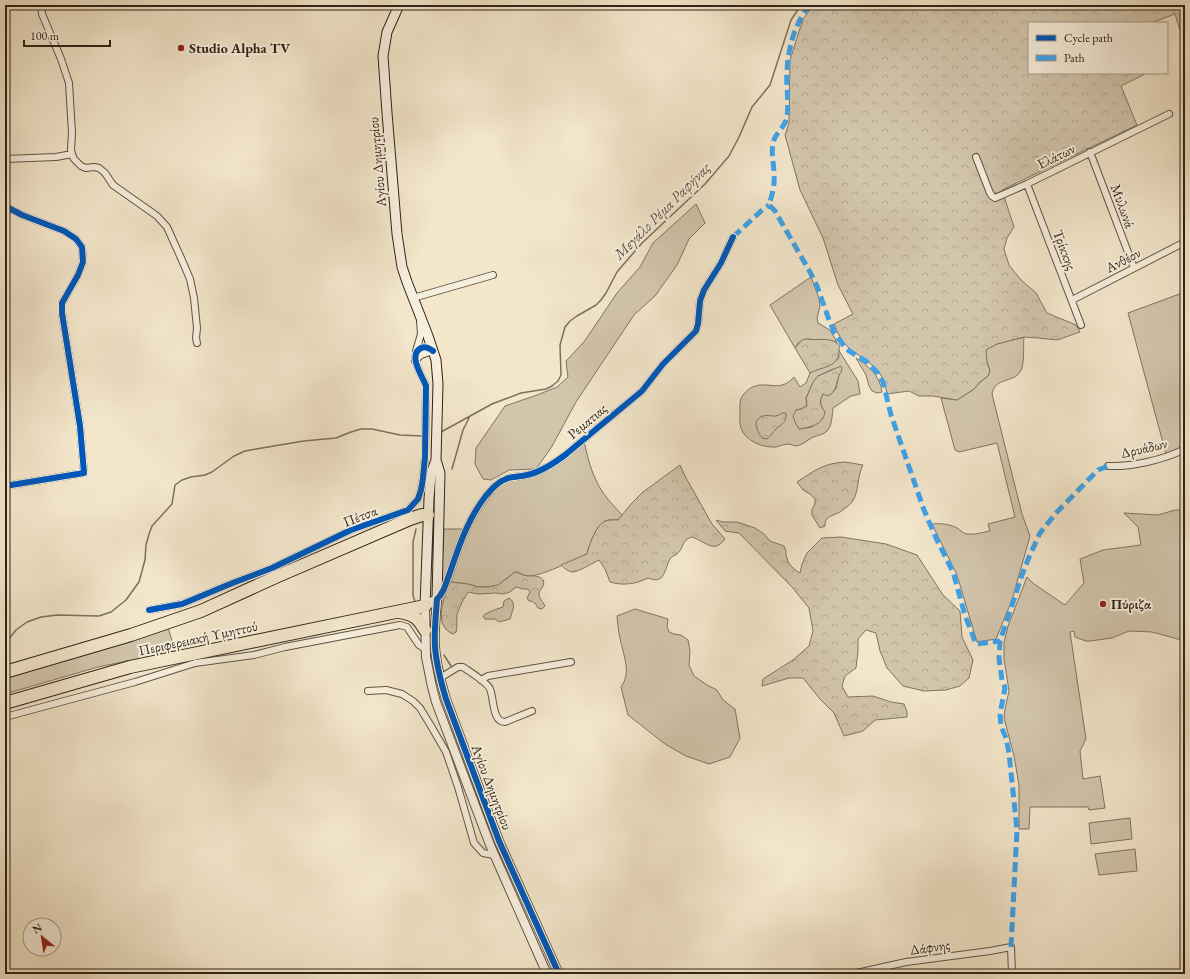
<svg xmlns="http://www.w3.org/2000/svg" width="1190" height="979" font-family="'EB Garamond',serif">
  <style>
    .grass { fill: #d2c5ac; stroke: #807462; fill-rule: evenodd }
    .forest { fill: url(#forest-crowns); stroke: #807462 }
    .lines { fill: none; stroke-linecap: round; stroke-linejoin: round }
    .stream { stroke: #7c705e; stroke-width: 1.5 }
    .minor-casing { stroke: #5f5444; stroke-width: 8 }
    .tertiary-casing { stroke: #5f5444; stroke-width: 10 }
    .secondary-casing { stroke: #2e2317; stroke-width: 11 }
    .motorway-casing { stroke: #2e2317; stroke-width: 14 }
    .minor { stroke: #f7efdd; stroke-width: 6 }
    .tertiary { stroke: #f7efdd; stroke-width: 8 }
    .secondary { stroke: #f7efdd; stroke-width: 9 }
    .motorway { stroke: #f3e6cb; stroke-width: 12 }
    .quiet { stroke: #3ea2ea; stroke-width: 5; stroke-dasharray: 10 5; stroke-linecap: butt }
    .cycleway-casing { stroke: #f7efdd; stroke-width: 8 }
    .cycleway { stroke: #0057b8; stroke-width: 6 }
    .poi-dot { fill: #8f2418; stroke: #f7efdd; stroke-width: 1.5 }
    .labels { text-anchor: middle; stroke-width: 4; stroke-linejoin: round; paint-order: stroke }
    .poi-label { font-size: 14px; font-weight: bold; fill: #2e2317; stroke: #f7efdd; text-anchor: start }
    .street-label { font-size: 14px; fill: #2e2317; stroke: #f7efdd }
    .water-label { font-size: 15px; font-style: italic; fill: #5c5041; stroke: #f7efdd }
  </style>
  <defs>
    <pattern id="forest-crowns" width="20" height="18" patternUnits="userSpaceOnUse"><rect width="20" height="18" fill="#d2c5ac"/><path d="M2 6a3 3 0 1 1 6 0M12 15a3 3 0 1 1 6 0" fill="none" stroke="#b5a993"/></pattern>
  </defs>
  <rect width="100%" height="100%" fill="#f3e6cb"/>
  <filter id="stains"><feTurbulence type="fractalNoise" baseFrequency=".005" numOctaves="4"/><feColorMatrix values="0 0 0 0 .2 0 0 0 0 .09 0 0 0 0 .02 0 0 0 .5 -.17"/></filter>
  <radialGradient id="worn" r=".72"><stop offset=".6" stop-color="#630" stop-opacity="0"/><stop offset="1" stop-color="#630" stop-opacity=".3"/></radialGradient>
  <path class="grass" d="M696 204 705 223 689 239 677 265 655 296 634 315 576 402 551 448 536 469 509 470 491 480 483 479 475 464 476 448 505 406 537 395 557 387 568 377 566 361 584 342 617 293 640 267 653 243Z
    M811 277 819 298 820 306 817 318 818 323 830 330 837 342C827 339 817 341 807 339L798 343 795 348 770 305Z
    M1185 292V445L1175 451 1166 454 1128 313Z
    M1024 337C1023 346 1025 366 1020 372 1013 383 995 377 992 394L1022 514 1030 536 1012 600 996 639 977 642 957 575 932 524C941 523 949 524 957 528 961 530 963 534 968 534 975 535 983 532 990 531L988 524 1015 517 997 443 959 452 955 450 941 398 957 400 974 389 980 382 988 376 990 371 987 362 985 350 997 344Z
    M838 349 858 381 860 394 851 396 833 408C832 416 832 426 827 431 822 436 815 435 810 439 806 441 802 445 797 446 793 446 791 444 788 444 784 444 780 446 776 447 763 448 745 441 741 428 739 423 740 418 740 413 740 406 739 400 743 395 761 373 777 397 794 377L800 387 806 383 810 373 815 370 828 366 839 358ZM833 369 842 370 839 374 836 389 823 394C819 402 820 405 825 412L812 427 799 429 796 410 801 409 807 406 806 398 813 383 818 376Z
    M856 358C869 366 880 376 882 392L877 393 872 391 869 386 866 375Z
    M584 441C587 454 590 468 596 480 602 494 612 504 622 515L618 520C613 520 607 519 602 523 595 529 589 545 587 554 573 560 541 577 527 576 523 575 520 573 515 572L498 585 489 587H478L468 584 451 582C461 551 470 521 491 496 495 491 498 487 504 483 513 478 524 481 533 476 551 466 567 453 584 441Z
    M1175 510H1185V641L1152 632 1129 631 1112 638 1090 641H1086L1075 637 1074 631 1070 632 1086 739 1080 751 1083 779 1100 776 1105 808 1089 810 1088 807H1030L1029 829H1019V785L1014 756 1004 718 1005 709 1009 691 1004 659V643L1008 626 1027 577 1034 584 1065 605 1084 583 1080 559 1103 550 1141 545 1138 527 1124 513 1158 515Z
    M444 529H463L441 588Z
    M509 598C517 603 512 611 510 619L499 622 495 619H485L483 616C487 612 497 609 503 607L504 601Z
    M635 609 668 619 667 627 669 632 674 634 681 635 688 640 690 651 689 665 694 676 707 685 717 690 723 700 735 709 740 738 730 757 709 764 686 756 665 744 628 715 621 687C632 672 623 655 620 638 618 631 618 624 617 616Z
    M168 627 175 651 98 667 5 694V677Z
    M1130 818 1132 839 1091 844 1089 823Z
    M1135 849 1137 871 1099 875 1095 854Z"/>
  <path class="forest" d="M814 5H1185V46L1175 14 1151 23H1029V73H1147L1121 86 1137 125 1002 190 1014 227 1007 238 1004 249 1009 265 1021 280 1036 293 1047 313 1076 325 1080 332 1057 340 1038 338 1024 337 997 344 986 350 987 362 990 371 988 376 980 382 974 389 957 400 933 396H919L909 391 887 394C882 365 868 364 849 348 842 342 837 332 834 324L853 314 838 285 823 238 800 190 785 135 789 123 790 60 803 19Z
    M807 339C817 341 833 336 840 346 838 350 840 355 837 359 832 368 818 368 810 373L795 348 802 340Z
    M841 366 842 370C835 379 839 391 828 396L823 394C819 402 820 406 825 412 823 425 811 427 799 429L795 422 793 416 796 410 801 409 807 406 806 399 813 382 818 376Z
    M782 413H786C786 423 783 423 776 429 773 432 771 436 767 439L762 438C757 431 751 420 763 416 770 414 775 419 782 413Z
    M845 462 863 465C857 476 859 493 852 502 851 504 842 511 840 512 833 516 824 516 825 526L820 528 812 515V509L815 504V499L810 494 803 490 797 482C814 471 824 463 845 462Z
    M680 465 685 476 712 524 725 539C713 555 705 540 691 537 690 538 687 539 686 540 682 544 682 550 677 554 674 556 672 556 670 559 664 570 665 585 648 578 636 584 623 586 610 582L605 569 599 560C593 563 578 572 573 572 569 572 564 568 561 565L587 554C589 545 595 529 602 523 607 519 613 520 618 520L631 504 643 492Z
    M716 520 723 522H737L755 528 764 534 770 541 784 546C787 552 785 553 787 558 788 565 795 570 800 573L802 564 807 553 822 538 841 537 886 544 917 555 943 595 960 611 962 637 973 660 969 678 960 686 946 690 924 691 903 686 887 668 880 651 876 633 866 630 858 639V652L856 668 845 676 842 686 848 697 873 696 891 702 904 704 907 712V717L875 720 863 731 844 736 834 713 820 699 803 678H789L762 686 763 679 793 660 809 646 813 631 809 608 792 587 739 533 725 531Z
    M515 572C520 573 523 575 527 576 533 576 547 575 543 586 542 589 539 590 539 594 539 598 543 602 545 606L542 609 538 608C536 604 534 601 529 601L527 598 530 592 528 589H523L516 587 510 592 503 594 496 593 478 594 469 592C465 595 458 610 457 615 456 621 458 626 456 632L453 634C432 625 444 597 451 582L468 584 478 587H489L498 585Z"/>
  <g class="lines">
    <path class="stream" d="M441 432 492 404 521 393 546 389 552 386 558 381 561 375 560 345 565 327 570 321 577 316 596 305 601 300 606 293 617 272 642 243 705 184 729 156 739 137 752 107 770 85 791 20 801 5
      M452 469 463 430 470 416
      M415 602 413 595V542L416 529
      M5 644 16 630 27 622 41 617 57 615 99 616 111 612 126 600 139 582 145 560 146 545 149 534 152 526 172 504 175 485 182 480 191 477 205 475 212 472 234 456 245 451 256 449 304 441 336 438 351 432 361 429H372L400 435 423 436
      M444 655 451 666"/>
    <defs>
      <path id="minor" d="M41 5 42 14 61 59 69 83 72 133 71 150 72 154 74 159 81 166 86 168 94 167 99 168 105 173 113 185 157 216 167 227 181 258 190 279 194 298 197 328 196 338 197 343
        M1090 152 1134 268
        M976 157 990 193 992 196 995 198 1027 184 1169 114
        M5 159 56 157 72 154
        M1027 184 1081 325
        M5 206 22 215 64 231 76 239 82 247 83 262 78 275 62 303V313L80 426 84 473 5 486
        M413 298 493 275
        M1072 300 1185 242
        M416 351 421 334 420 321
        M415 361 421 355 433 351
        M1108 466C1132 467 1163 460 1185 449
        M437 599 440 596 444 589C456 557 464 524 485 497 491 490 497 482 506 479 512 476 520 477 527 475 541 472 553 464 565 455L642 391 663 364 696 331 698 324 700 301 704 290 721 263 733 237
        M149 610 182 604 230 584 272 568 351 530 408 510 418 499 421 490 423 478 425 457 426 386C423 377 407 355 421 348 425 346 429 348 433 351
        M440 678 458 667H463C470 672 487 682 490 689 494 698 492 722 505 722L532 711
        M481 680 488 676 571 662
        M368 691 386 690 402 694 413 701 420 708 431 726 446 752 458 787 474 843 483 853 494 855
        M5 717 135 682 195 663 254 655 285 647 400 625 407 627 419 645 425 649
        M852 974 906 962 990 951 1011 947 1012 974"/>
      <path id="tertiary" d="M437 599C436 615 434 631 435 646 436 664 441 682 446 699L499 841 559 974
        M425 606 426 657 432 687 436 702 490 845 547 974"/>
      <path id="secondary" d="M399 5 387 32 383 56 387 113 397 234 402 267 407 282 428 336 436 360 438 384 436 460 431 474 429 499 425 606 437 599 440 473 436 460"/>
      <path id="motorway" d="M400 612C415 615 418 618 425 630
        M5 672 131 635 201 611 278 576 410 519 422 515H428
        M5 703 130 667 425 606"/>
    </defs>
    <use href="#minor" class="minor-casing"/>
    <use href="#tertiary" class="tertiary-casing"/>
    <use href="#secondary" class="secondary-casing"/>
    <use href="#motorway" class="motorway-casing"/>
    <use href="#minor" class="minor"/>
    <use href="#tertiary" class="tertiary"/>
    <use href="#secondary" class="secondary"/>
    <use href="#motorway" class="motorway"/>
    <path class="quiet" d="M810 5C795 22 788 48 787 71 786 86 789 102 787 117 785 128 774 133 773 144 771 154 774 164 774 175 775 185 772 195 769 205L775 211 810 272 817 286 828 317 834 332 846 349 867 362 877 372 883 382 891 415 924 510 936 538 953 572 965 615 976 644 1000 641
      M733 237 761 211 769 205
      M1011 947 1017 830 1009 753 1006 738 1001 726 1000 714 1005 688 1002 680 999 658 1000 641 1022 575 1029 557 1040 533 1056 513 1098 470 1108 466"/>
    <defs>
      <path id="cycleway" d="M5 206 22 215 64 231 76 239 82 247 83 262 78 275 62 303V313L80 426 84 473 5 486
        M149 610 182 604 230 584 272 568 351 530 408 510 418 499 421 490 423 478 425 457 426 386C423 377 407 355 421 348 425 346 429 348 433 351
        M559 974 499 841 446 699C441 682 436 664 435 646 434 631 436 615 437 599L440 596 444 589C456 557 464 524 485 497 491 490 497 482 506 479 512 476 520 477 527 475 541 472 553 464 565 455L642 391 663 364 696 331 698 324 700 301 704 290 721 263 733 237"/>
    </defs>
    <use href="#cycleway" class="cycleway-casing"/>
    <use href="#cycleway" class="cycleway"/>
  </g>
  <g class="poi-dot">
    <circle cx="181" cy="48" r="4"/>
    <circle cx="1103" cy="604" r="4"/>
  </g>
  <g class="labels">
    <g class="poi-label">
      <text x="189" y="53">Studio Alpha TV</text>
      <text x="1111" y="609">Πύριζα</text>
    </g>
    <g class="street-label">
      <text transform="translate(1056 156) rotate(-26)" y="5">Ελάτων</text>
      <text transform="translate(377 162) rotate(-95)" y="5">Αγίου Δημητρίου</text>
      <text transform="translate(1123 206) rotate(70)" y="5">Μυλωνά</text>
      <text transform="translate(1065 250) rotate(69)" y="5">Τρίκκης</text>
      <text transform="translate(1123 260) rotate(-27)" y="5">Ανθέον</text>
      <text transform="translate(587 421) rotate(-40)" y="5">Ρεματιας</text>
      <text transform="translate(1144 448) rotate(-13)" y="5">Δρυάδων</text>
      <text transform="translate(360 516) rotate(-21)" y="5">Πέτσα</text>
      <text transform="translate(198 638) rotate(-12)" y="5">Περιφερειακή Υμηττού</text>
      <text transform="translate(492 787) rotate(69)" y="5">Αγίου Δημητρίου</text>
      <text transform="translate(930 947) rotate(-8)" y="5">Δάφνης</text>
    </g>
    <g class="water-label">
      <text transform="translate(662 211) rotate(-45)" y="5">Μεγάλο Ρέμα Ραφήνας</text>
    </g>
  </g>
  <rect width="1190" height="979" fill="none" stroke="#f3e6cb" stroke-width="20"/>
  <rect x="6" y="6" width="1178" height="967" fill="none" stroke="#2e2317" stroke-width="2"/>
  <rect x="10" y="10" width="1170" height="959" fill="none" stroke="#2e2317"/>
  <rect x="1028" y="22" width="140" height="52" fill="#f7efdd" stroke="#a79d8e"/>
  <rect x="1036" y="35" width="20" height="6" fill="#0057b8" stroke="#a79d8e"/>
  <text x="1064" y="42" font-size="12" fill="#2e2317">Cycle path</text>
  <rect x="1036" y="55" width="20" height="6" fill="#3ea2ea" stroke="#a79d8e"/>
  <text x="1064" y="62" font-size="12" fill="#2e2317">Path</text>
  <g transform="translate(42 937) rotate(330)"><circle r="19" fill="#f7efdd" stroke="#a79d8e"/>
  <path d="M0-3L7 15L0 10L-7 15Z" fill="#8f2418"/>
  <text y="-6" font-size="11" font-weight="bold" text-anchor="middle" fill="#2e2317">N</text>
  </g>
  <path d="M24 40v6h86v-6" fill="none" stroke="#2e2317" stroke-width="2"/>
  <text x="30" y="40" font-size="12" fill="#2e2317" stroke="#f7efdd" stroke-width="3" paint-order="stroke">100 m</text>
  <rect width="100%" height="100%" filter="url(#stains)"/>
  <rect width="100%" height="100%" fill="url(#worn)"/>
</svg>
